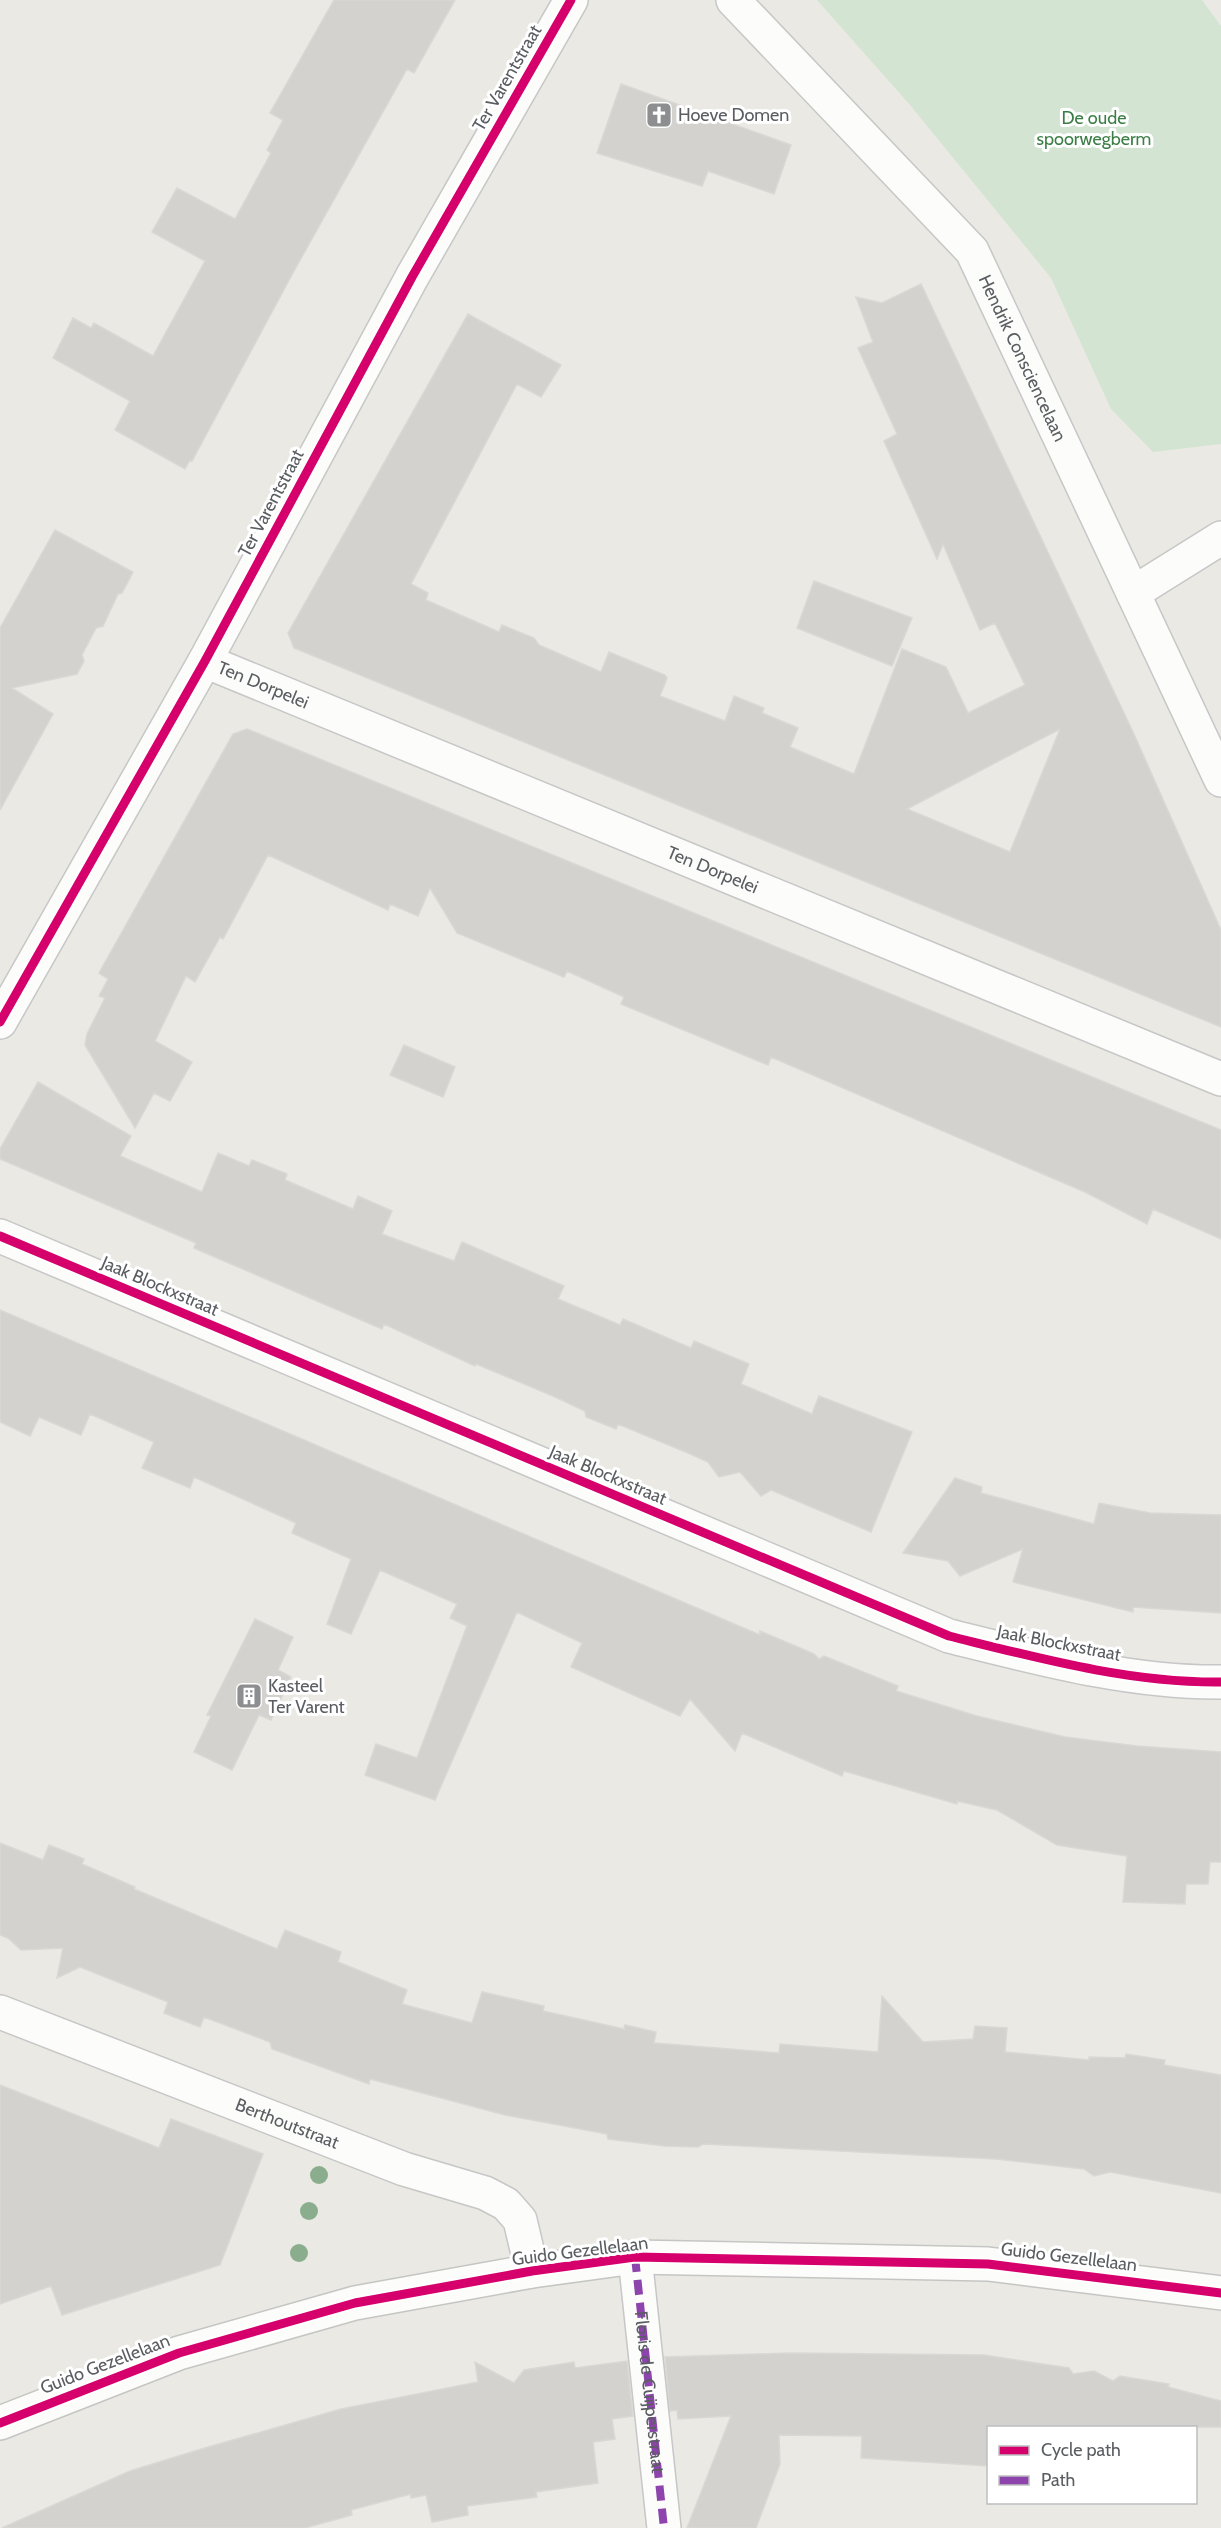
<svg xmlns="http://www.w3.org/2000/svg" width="1221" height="2528" font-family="Cabin,sans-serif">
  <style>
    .green { fill: #d3e5d2 }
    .building { fill: #d3d2cf; stroke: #d9d8d4; stroke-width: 1.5; fill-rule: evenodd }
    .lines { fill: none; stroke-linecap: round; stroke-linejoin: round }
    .street-casing { stroke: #c6c7c6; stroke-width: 36 }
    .secondary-casing { stroke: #c5c6c4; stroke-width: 36 }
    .street { stroke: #fcfcfb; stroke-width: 33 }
    .secondary { stroke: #fcfcfb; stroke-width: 33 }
    .quiet { stroke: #8e44ad; stroke-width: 8; stroke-dasharray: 15 8; stroke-linecap: butt }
    .cycleway-casing { stroke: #fff; stroke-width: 13 }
    .cycleway { stroke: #d6006c; stroke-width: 9 }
    .tree { fill: #8aae8d }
    .labels { text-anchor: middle; stroke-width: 6; stroke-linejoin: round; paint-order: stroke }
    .street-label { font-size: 18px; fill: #5a5d61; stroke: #fff }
    .poi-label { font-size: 18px; fill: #5a5d61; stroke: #fff; text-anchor: start }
    .park-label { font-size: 18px; fill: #3c7e46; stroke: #fff }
  </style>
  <rect width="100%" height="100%" fill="#eae9e4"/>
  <path class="green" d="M817 0H1202L1221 26V444L1153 452 1111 409 1051 278 910 105Z"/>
  <path class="building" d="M334 0H455L414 73 407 69 294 271 192 461 190 460 185 469 115 430 130 401 53 358 73 318 91 328 94 323 153 356 205 261 152 232 177 188 235 219 271 153 267 150 283 120 270 113Z
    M621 84 791 145 774 194 708 171 702 186 597 153Z
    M921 284 1133 732 1221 930V1027L294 648 288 633 468 314 561 365 541 397 517 384 411 584 428 593 426 600 499 632 502 625 534 638 539 645 601 672 609 652 665 675 667 678 660 696 725 721 734 696 764 708 762 713 798 728 790 747 854 774 902 649 946 667 968 713 1025 685 995 623 980 630 943 544 937 559 884 441 897 434 858 348 873 342 856 297 882 303ZM1060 729 1010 852 907 809Z
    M55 530 133 572 122 593 118 594 103 626 96 628 82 655 84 661 77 674 12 688 53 714 0 810V628Z
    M814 581 912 618 892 666 797 628Z
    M247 729 1221 1130V1239L1153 1209 1147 1224 1085 1192 771 1057 768 1065 621 1004 624 997 567 971 564 977 457 933 430 888 418 916 390 904 388 910 268 855 223 939 220 937 195 982 186 976 155 1041 192 1062 170 1101 154 1093 135 1128 85 1045 87 1034 105 998 99 996 108 979 99 973 233 734Z
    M404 1045 455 1067 443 1097 390 1075Z
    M38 1082 131 1136 120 1156 202 1192 218 1153 249 1166 252 1160 287 1174 285 1180 353 1209 358 1196 392 1211 382 1234 454 1261 462 1242 564 1286 558 1299 620 1325 623 1319 691 1348 694 1341 749 1364 741 1384 812 1414 819 1396 912 1432 871 1532 771 1490 761 1496 740 1472 719 1477 708 1462 688 1453 618 1424 616 1429 586 1417 585 1411 553 1396 476 1364 475 1366 384 1324 382 1329 194 1248 196 1243 0 1159V1149Z
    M0 1310 760 1635V1631L814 1654 819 1659 824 1656 898 1686 896 1691 977 1716 1065 1737 1137 1746 1221 1752V1862H1210L1208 1884H1186L1185 1904 1123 1902 1127 1856 1057 1845 997 1810 957 1801V1804L844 1771 842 1776 742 1733 735 1751 690 1699 680 1716 571 1667 582 1643 517 1612 435 1800 365 1775 376 1744 417 1758 467 1626 450 1618 457 1604 380 1570 351 1634 327 1624 351 1559 292 1533 296 1523 194 1477 190 1488 142 1468 154 1442 90 1414 81 1435 39 1417 30 1436 0 1422Z
    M955 1478 982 1487 981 1493 1094 1524 1099 1503 1150 1513 1221 1515V1613L1133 1607V1612L1013 1582 1023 1549 960 1576 948 1561 903 1553Z
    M255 1619 293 1637 278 1670 291 1677 271 1720 259 1715 232 1770 194 1752 211 1716 207 1715Z
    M0 1843 43 1860 49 1845 84 1859 82 1864 135 1887 134 1889 277 1949 285 1930 341 1952 338 1962 407 1990 402 2004 472 2023 482 1992 544 2006 543 2011 624 2029 625 2025 656 2032 654 2043 779 2053 780 2044 878 2052 882 1996 923 2042 973 2039 975 2026 1007 2028 1005 2052 1089 2060V2057L1125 2058 1126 2054 1165 2060 1164 2065 1221 2075V2193L1110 2172 1094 2176 1084 2169 996 2159 703 2144 698 2147 665 2146 608 2139 607 2134 505 2115 370 2079 369 2084 272 2049 270 2042 204 2017 200 2027 164 2013 168 2002 80 1967 57 1978 63 1948 21 1950 8 1938 0 1935Z
    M0 2085 159 2148 171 2119 263 2154 220 2265 62 2315 51 2286 0 2304Z
    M790 2353 984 2355 1069 2368 1073 2374 1094 2371 1113 2381 1120 2376 1169 2384 1168 2387 1221 2401V2427H988V2466L861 2458 862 2436 779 2435 780 2464 756 2528H687L731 2416 678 2419 677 2410 670 2411 665 2357Z
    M627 2361 633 2416 612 2419 615 2439 593 2442 598 2483 536 2492 537 2497 467 2506 468 2515 432 2522 426 2495 411 2498V2494L351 2510 352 2515 305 2528H2L130 2471 198 2450 341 2409 478 2382 475 2362 514 2383 524 2370 574 2362 575 2368Z"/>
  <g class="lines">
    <defs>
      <g id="street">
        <path id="s1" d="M733 0 972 251 1221 780"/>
        <path d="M1133 593 1221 538"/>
        <path id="s2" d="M205 661 1221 1079"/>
        <path d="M0 1022 205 661 412 277 571 0"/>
        <path d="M0 1236 949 1636C1038 1658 1129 1683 1221 1682"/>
        <path id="s3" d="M0 2012 404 2169 485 2193 506 2204 520 2220 532 2271"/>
        <path id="s4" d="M635 2257 664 2528"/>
      </g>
      <path id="secondary" d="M0 2423 179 2353 355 2303 532 2271 635 2257 988 2264 1221 2293"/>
    </defs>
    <use href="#street" class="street-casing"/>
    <use href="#secondary" class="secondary-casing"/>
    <use href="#street" class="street"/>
    <use href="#secondary" class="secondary"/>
    <path class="quiet" d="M635 2257 664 2528"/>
    <defs>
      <path id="cycleway" d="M0 1022 205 661 412 277 571 0
        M0 1236 949 1636C1038 1658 1129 1683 1221 1682
        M0 2423 179 2353 355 2303 532 2271 635 2257 988 2264 1221 2293"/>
    </defs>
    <use href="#cycleway" class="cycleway-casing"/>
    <use href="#cycleway" class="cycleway"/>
  </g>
  <g class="tree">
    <circle cx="319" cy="2175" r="9"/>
    <circle cx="309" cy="2211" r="9"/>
    <circle cx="299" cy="2253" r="9"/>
  </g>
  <defs>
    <symbol id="church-square" viewBox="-11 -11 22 22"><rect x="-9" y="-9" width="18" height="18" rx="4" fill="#8c8e8f" stroke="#fff"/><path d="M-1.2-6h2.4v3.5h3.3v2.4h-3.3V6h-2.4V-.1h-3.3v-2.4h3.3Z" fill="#fff"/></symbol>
    <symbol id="building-square" viewBox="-11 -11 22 22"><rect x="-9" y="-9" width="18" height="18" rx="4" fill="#8c8e8f" stroke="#fff"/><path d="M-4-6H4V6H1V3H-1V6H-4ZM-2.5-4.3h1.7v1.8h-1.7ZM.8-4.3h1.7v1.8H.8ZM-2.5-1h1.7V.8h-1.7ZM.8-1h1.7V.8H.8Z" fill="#fff"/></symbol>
  </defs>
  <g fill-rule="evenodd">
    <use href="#church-square" x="644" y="100" width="30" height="30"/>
    <use href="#building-square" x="234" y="1681" width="30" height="30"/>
  </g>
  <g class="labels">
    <g class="street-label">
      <text transform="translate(507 78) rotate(-60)" y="6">Ter Varentstraat</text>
      <text dy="6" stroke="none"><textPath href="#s1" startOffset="465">Hendrik Consciencelaan</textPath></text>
      <text transform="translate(271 503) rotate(-62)" y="6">Ter Varentstraat</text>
      <text dy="6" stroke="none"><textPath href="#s2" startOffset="63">Ten Dorpelei</textPath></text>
      <text dy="6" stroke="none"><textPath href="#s2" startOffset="549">Ten Dorpelei</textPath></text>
      <text transform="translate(160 1286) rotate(23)" y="6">Jaak Blockxstraat</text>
      <text transform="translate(608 1475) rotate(23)" y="6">Jaak Blockxstraat</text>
      <text transform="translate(1059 1643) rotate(11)" y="6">Jaak Blockxstraat</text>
      <text dy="6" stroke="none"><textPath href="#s3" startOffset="308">Berthoutstraat</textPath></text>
      <text transform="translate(580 2251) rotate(-7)" y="6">Guido Gezellelaan</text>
      <text transform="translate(1069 2257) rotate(7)" y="6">Guido Gezellelaan</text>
      <text transform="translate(105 2364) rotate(-21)" y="6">Guido Gezellelaan</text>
      <text dy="6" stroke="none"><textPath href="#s4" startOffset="136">Floris de Cuijperstraat</textPath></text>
    </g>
    <g class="poi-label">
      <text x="678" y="121">Hoeve Domen</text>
      <text x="268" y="1692">Kasteel<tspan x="268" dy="21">Ter Varent</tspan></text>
    </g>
    <g class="park-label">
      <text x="1094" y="124">De oude<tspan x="1094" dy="21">spoorwegberm</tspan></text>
    </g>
  </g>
  <rect x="987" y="2426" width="210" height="78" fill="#ffffff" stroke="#bdbec0" stroke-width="1.5"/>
  <rect x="999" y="2446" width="30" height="9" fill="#d6006c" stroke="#bdbec0" stroke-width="1.5"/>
  <text x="1041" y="2456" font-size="18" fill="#5a5d61">Cycle path</text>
  <rect x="999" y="2476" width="30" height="9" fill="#8e44ad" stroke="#bdbec0" stroke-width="1.5"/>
  <text x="1041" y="2486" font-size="18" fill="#5a5d61">Path</text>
</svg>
